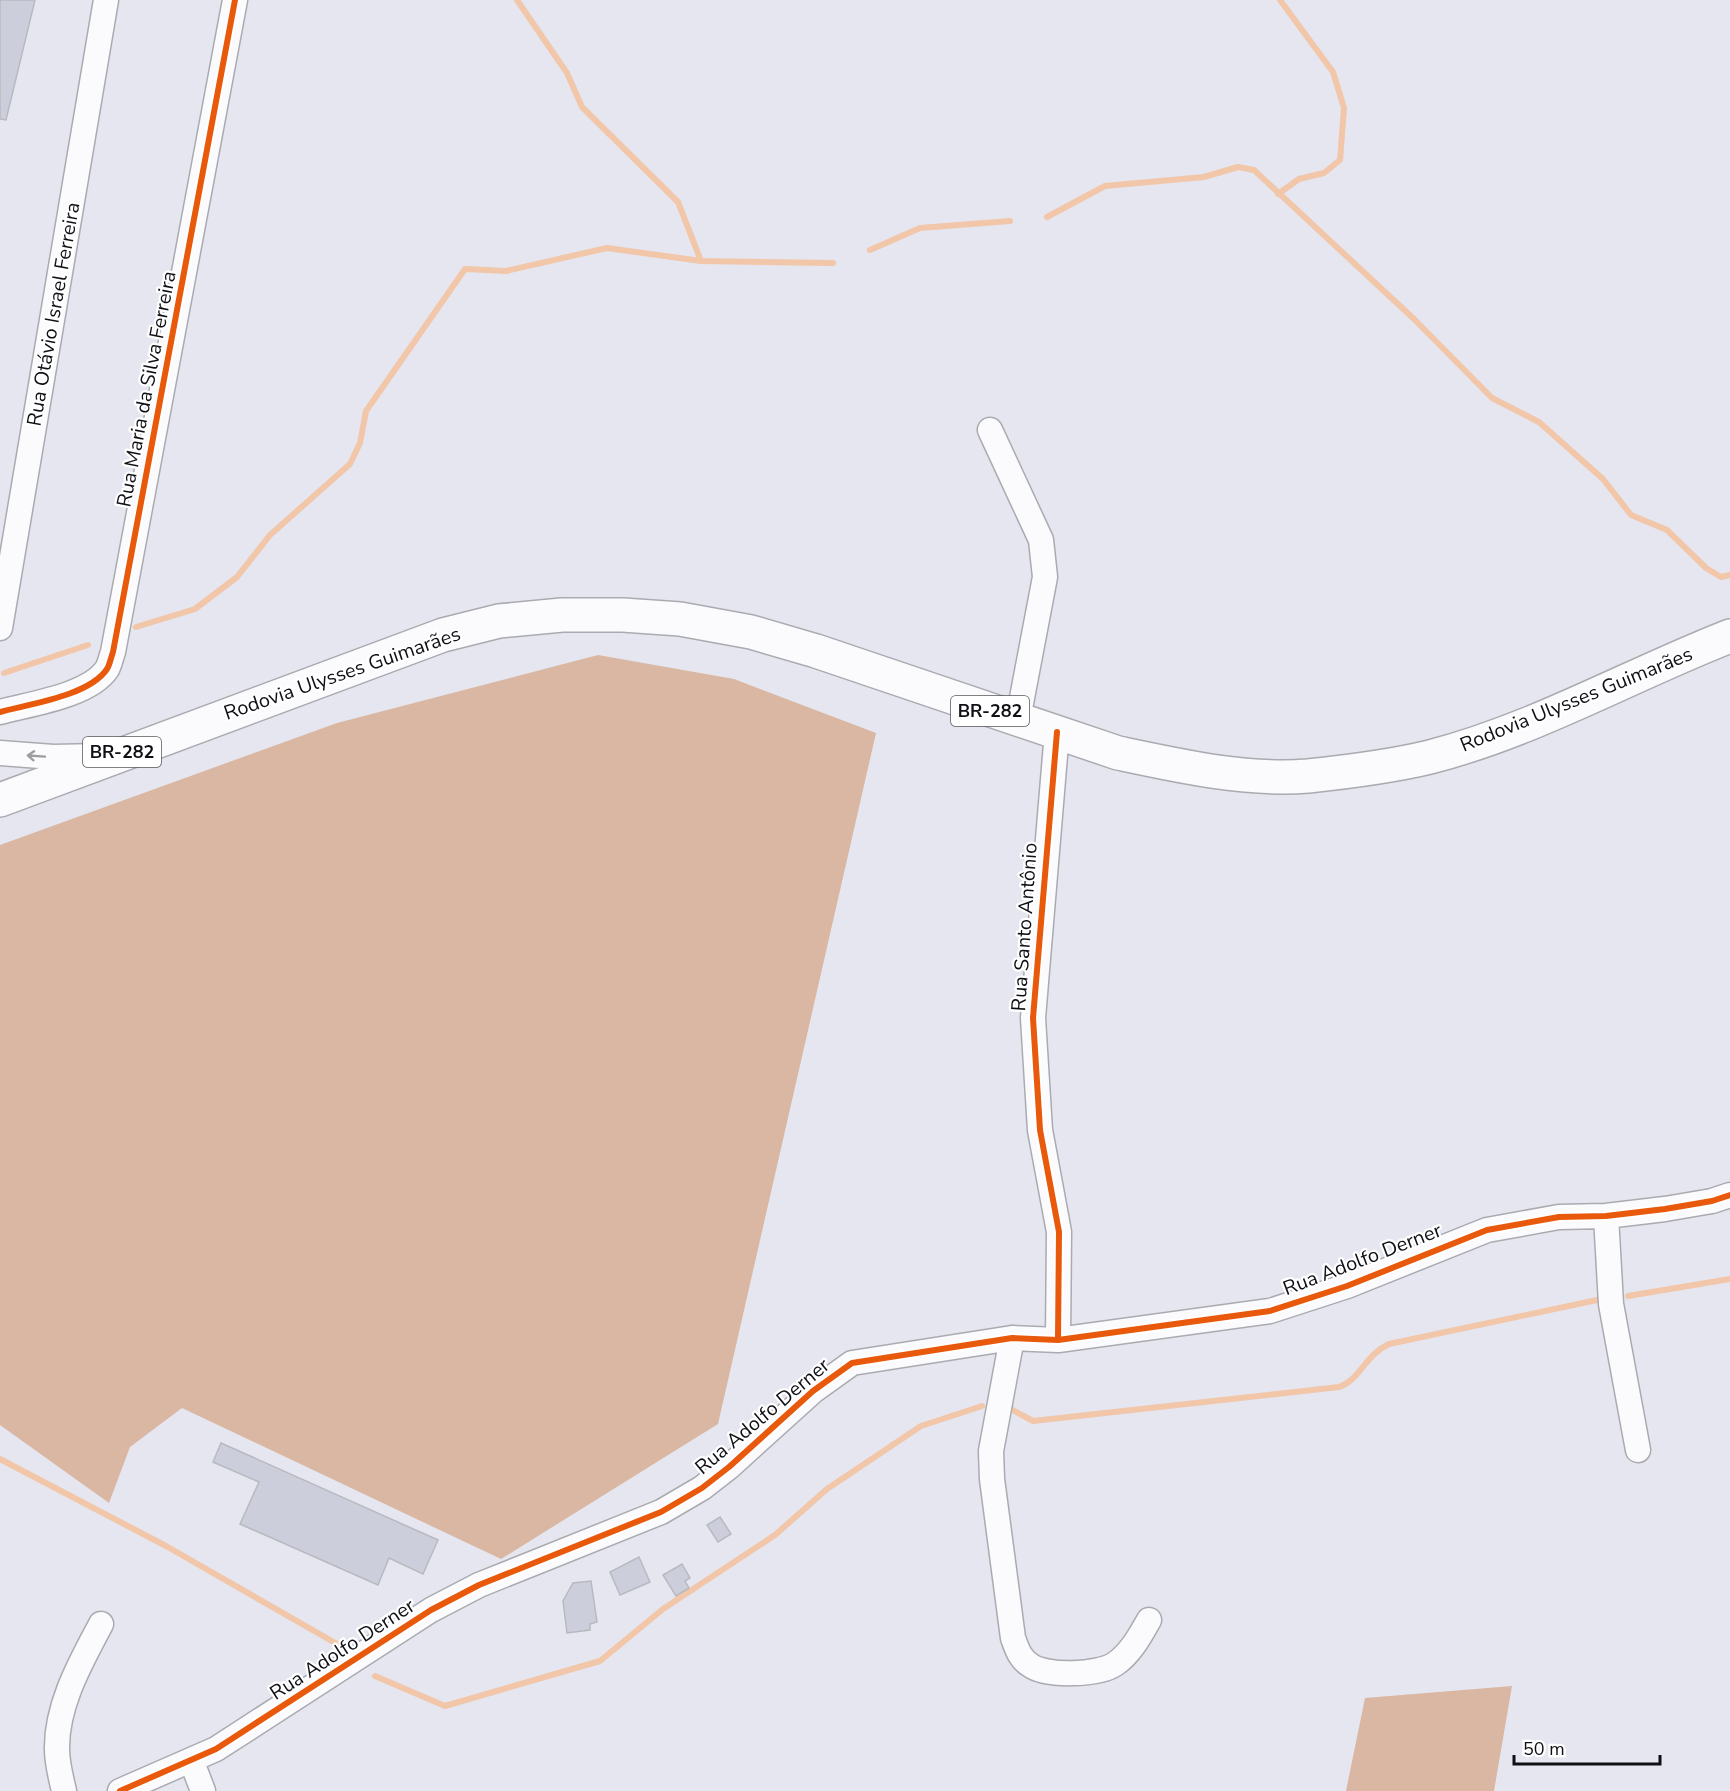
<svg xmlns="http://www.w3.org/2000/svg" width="1730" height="1791" font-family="'Nunito Sans',sans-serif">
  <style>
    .forest { fill: #d9b7a3 }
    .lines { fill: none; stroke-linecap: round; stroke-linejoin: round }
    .stream { stroke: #f2c6a8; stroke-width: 6 }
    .building { fill: #cdcedb; stroke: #b8b9c0; stroke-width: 1.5 }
    .minor-casing { stroke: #aaabb1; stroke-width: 27 }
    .highway-casing { stroke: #aaabb1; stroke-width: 36 }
    .minor { stroke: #fbfbfd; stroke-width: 24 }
    .highway { stroke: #fbfbfd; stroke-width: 33 }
    .cycleway-casing { stroke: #fff; stroke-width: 10 }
    .cycleway { stroke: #e8590c; stroke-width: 6 }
    .oneway { stroke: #9d9da0 }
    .labels { text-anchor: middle; stroke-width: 4.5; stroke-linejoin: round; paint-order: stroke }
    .shield { fill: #fff; stroke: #57585b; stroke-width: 1.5 }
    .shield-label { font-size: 18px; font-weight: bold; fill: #0f1015 }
    .street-label { font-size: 20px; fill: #0f1015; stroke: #fff }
  </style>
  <rect width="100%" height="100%" fill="#e5e6ef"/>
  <path class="forest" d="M598 655 734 679 876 733 718 1424 501 1559 182 1408 130 1447 109 1503 0 1425V845L337 723Z
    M1512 1686 1494 1791H1346L1365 1698Z"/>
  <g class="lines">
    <path class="stream" d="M517 0 567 73 582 107 678 202 701 261
      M1278 194 1299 179 1324 173 1340 160 1344 108 1333 72 1280 0
      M1047 217 1105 186 1204 177 1238 167 1254 170 1414 319 1492 398 1539 422 1603 479 1631 515 1667 530 1706 568 1721 577 1730 575
      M870 250 920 228 1010 221
      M136 627 195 609 237 577 270 535 350 464 360 443 366 411 465 269 506 271 607 248 701 261 833 263
      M4 673 88 645
      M1628 1296 1730 1279
      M1009 1408 1033 1421 1339 1387C1359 1381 1365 1355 1389 1344L1597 1300
      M0 1459 166 1546 351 1652
      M375 1676 445 1706 600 1661 663 1609 775 1535 827 1489 921 1426 982 1406"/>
  </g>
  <path class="building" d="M0 0H35L6 120 0 119Z
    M221 1443 438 1540 423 1574 389 1558 378 1585 240 1524 259 1482 213 1462Z
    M720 1517 731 1534 718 1542 707 1525Z
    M639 1557 650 1582 620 1595 610 1572Z
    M682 1564 690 1578 685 1581 689 1588 676 1596 663 1575Z
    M591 1581 597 1622 590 1624V1630L567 1633 563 1601 573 1583Z"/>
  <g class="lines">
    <defs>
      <path id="minor" d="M990 430 1041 540 1045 577 1018 719
        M0 628 106 0
        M0 712C29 704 89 696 107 669 110 664 111 657 113 652L235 0
        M1057 732 1033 1018 1040 1130 1059 1232 1058 1340
        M0 753 53 757 100 756
        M1606 1216 1611 1304 1638 1450
        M1012 1338 991 1451 992 1479 1013 1638C1017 1649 1020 1659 1030 1665 1046 1677 1099 1675 1115 1664 1130 1654 1140 1636 1149 1620
        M192 1762 203 1791
        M64 1791C61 1778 57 1763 57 1750 56 1705 81 1662 101 1624
        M120 1791 216 1749 431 1610 479 1585 661 1512 702 1488 729 1467 813 1391 852 1363 1012 1338 1058 1340 1270 1311 1347 1286 1487 1230 1559 1217 1606 1216 1665 1209 1712 1201 1730 1195"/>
      <path id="highway" d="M0 800 443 635 499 621 562 615H623L680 619 751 632 816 651 1118 753C1179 766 1246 781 1308 776 1346 772 1393 766 1430 757 1535 730 1630 675 1730 636"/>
    </defs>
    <use href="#minor" class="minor-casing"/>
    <use href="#highway" class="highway-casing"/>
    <use href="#minor" class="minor"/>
    <use href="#highway" class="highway"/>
    <defs>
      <path id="cycleway" d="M0 712C29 704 89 696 107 669 110 664 111 657 113 652L235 0
        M1057 732 1033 1018 1040 1130 1059 1232 1058 1340
        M120 1791 216 1749 431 1610 479 1585 661 1512 702 1488 729 1467 813 1391 852 1363 1012 1338 1058 1340 1270 1311 1347 1286 1487 1230 1559 1217 1606 1216 1665 1209 1712 1201 1730 1195"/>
    </defs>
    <use href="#cycleway" class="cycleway-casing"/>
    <use href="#cycleway" class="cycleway"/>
  </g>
  <defs><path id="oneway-shaft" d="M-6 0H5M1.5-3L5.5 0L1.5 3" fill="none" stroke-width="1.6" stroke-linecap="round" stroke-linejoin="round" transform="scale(1.5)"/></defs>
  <use class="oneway" href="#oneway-shaft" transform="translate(36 756) rotate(-176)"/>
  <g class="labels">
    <g class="shield">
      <rect x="951" y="696" width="78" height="30" rx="4.5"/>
      <rect x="83" y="737" width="78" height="30" rx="4.5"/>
    </g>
    <g class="shield-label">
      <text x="990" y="717">BR-282</text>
      <text x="122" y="758">BR-282</text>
    </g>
    <g class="street-label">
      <text transform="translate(53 314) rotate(-80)" y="7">Rua Otávio Israel Ferreira</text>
      <text transform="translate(146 389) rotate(-79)" y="7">Rua Maria da Silva Ferreira</text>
      <text transform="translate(342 673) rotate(-19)" y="7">Rodovia Ulysses Guimarães</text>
      <text transform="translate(1576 699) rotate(-22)" y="7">Rodovia Ulysses Guimarães</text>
      <text transform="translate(1024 927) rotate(-86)" y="7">Rua Santo Antônio</text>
      <text transform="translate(1362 1259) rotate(-21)" y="7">Rua Adolfo Derner</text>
      <text transform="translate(762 1416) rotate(-40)" y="7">Rua Adolfo Derner</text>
      <text transform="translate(342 1649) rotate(-33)" y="7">Rua Adolfo Derner</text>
    </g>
  </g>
  <path d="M1514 1755v9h146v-9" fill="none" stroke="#0f1015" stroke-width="3"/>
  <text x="1523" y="1755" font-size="18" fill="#0f1015" stroke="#ffffff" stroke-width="4.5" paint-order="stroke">50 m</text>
</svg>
